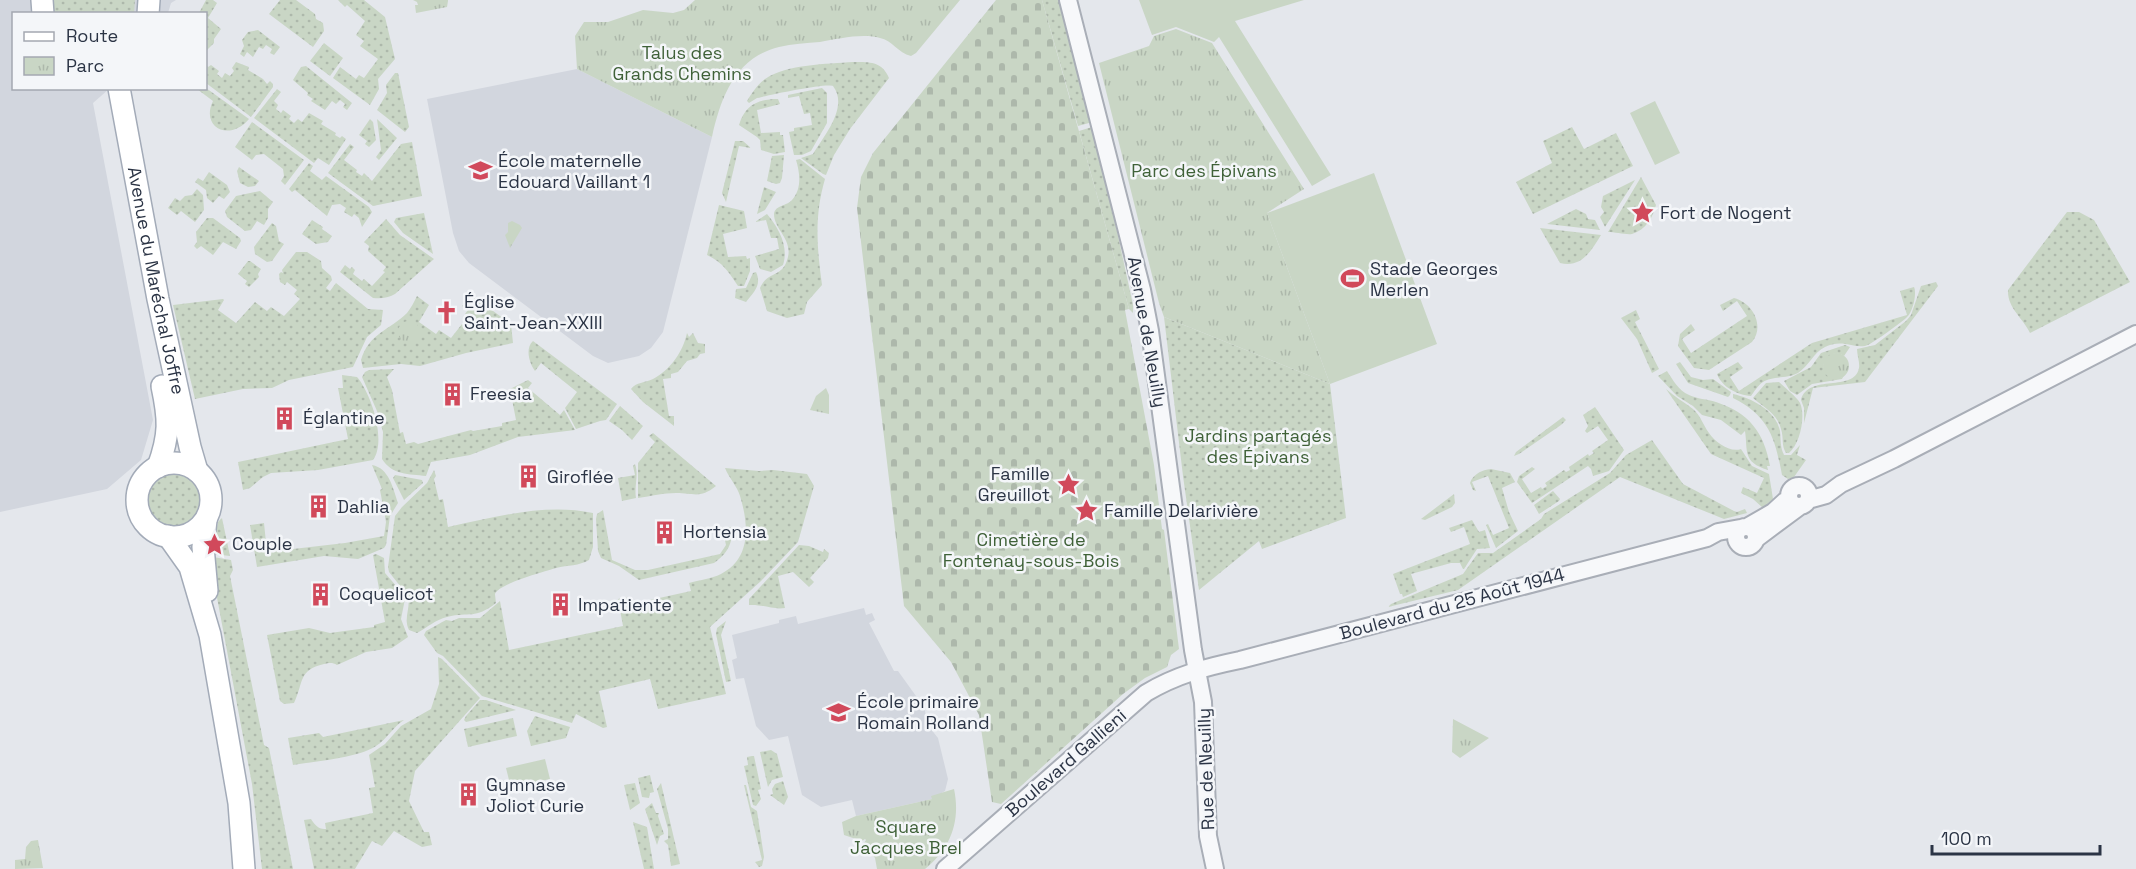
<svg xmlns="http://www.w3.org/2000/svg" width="2136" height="869" font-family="'Space Grotesk',sans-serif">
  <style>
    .built { fill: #d2d6de }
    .grass { fill: url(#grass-dots) }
    .cemetery { fill: url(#cemetery-stones) }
    .park { fill: url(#park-tufts) }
    .pitch { fill: #c9d6c5 }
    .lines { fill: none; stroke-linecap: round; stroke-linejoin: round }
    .minor-casing { stroke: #a9aeb7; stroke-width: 20 }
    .major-casing { stroke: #a3abb8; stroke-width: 24 }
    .minor { stroke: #f7f8fa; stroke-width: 16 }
    .major { stroke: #fff; stroke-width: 21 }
    .labels { text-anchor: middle; stroke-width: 5; stroke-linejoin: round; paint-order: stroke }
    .park-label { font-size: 18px; fill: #3f6138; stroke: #f4f6f9 }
    .poi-label { font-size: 18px; fill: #2b3445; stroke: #f4f6f9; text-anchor: start }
    .street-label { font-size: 18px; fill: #2b3445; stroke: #f4f6f9 }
  </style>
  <defs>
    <pattern id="grass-dots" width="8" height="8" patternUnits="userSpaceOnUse" patternTransform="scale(1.5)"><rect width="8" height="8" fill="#c9d6c5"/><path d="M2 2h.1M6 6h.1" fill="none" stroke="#adb8ab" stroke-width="1.8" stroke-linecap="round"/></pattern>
    <pattern id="cemetery-stones" width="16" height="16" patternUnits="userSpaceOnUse" patternTransform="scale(1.5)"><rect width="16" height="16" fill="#c9d6c5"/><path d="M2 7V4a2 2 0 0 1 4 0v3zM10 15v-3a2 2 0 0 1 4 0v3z" fill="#adb8ab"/></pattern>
    <pattern id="park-tufts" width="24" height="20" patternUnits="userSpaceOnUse" patternTransform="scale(1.5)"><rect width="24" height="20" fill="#c9d6c5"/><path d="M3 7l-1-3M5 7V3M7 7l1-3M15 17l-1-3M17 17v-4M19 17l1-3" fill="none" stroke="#adb8ab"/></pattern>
  </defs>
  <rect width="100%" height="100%" fill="#e4e7ec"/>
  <path class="built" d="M0 0H176L171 3 168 13 14 14V88L109 89 93 103 153 420 141 460 107 489 0 512Z
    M577 69 712 137 663 332 651 348 639 356 608 363 593 356 469 263 459 251 453 233 427 99Z
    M864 608 866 615 872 613 875 620 869 623 894 671H898L916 696 925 710 926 719 933 718 936 724 930 728 938 738 948 779 945 791 932 799 856 816 852 800 821 807 802 795 788 736 769 740 756 726 744 678 736 679 732 660 737 658 732 635 779 623V620L796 616 798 624Z"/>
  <path class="grass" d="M53 0H135L134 13H54Z
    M206 0H213L217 3 208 18 221 29 214 39V43L206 51V14L199 13Z
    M280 0H296L315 14 316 19 323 23 324 31 313 47 269 14Z
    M338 0H364L385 17 395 59 378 79 379 89 370 105 333 78 340 67 356 79 359 75 364 78 378 59 360 46 364 41 356 35 365 21 347 5 345 7Z
    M1042 0H1059L1091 118 1089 123 1078 126Z
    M258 30 280 47 274 55 270 53 272 49 266 45 263 49 259 47 253 57 247 52 244 57 240 54 244 46 242 40 248 32Z
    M324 43 343 58 330 76 310 61Z
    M236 62 249 67 248 70 263 79 267 84 270 81 273 84V87L251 117 206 83V65L208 67 211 65 219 71 217 74 222 78 225 73 230 76 234 71 232 68Z
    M853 62C869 62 882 61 889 78L850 129 834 155 826 175 823 174 801 158 813 154C824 136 849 107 833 86 825 83 770 95 757 98L749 103 747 101C752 93 757 85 765 79 787 64 827 64 853 62Z
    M306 66 352 103 347 110 343 107 345 104 340 100 336 104 332 101 325 110 311 101 313 99 307 95 308 93 293 80 301 67Z
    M395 73H398L409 127 405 132 377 110 387 93 386 85Z
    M206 88 249 119C230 142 200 128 213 101L197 89Z
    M822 88 827 93V123L811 151 802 155H794L789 132 794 131V128L812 125 810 113 804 114 799 96 788 98V95Z
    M277 89 281 92 274 101 278 105 276 109 281 113 283 110 291 116 289 119 294 123 298 119 302 122 309 113 323 121 321 124 336 133 335 135 340 138 342 136 346 139 329 165 318 158 314 163 254 118Z
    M778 99 780 104 757 110 761 133 780 132V135H783L785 152 774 154 761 150 760 140 757 137 739 125C745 105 758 99 778 99Z
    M370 119 373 122 376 140 369 147 365 144 367 141 359 135Z
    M377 119 397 138 379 160 376 157 381 150Z
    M252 122 304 160 285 185 281 181 284 176 283 169 264 154 256 155 252 160 235 147Z
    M1092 127 1095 130 1133 305V313L1129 309 1079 131Z
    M1572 127 1584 149 1616 133 1633 166 1533 214 1516 182 1552 163 1543 141Z
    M735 141H743L751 148 739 146 726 202 722 193Z
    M412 142 422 196 373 206 328 173 350 144 354 147 344 160 357 170 356 172 362 176 364 173 372 181 401 144Z
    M784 155 782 178 780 183 776 184 767 181 772 156Z
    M800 159 825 179C814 216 817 249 822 285L807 302 804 314 787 318 767 311 760 288C767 272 780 277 786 263 796 240 774 231 774 214 775 205 787 206 792 200 802 189 800 173 796 160Z
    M309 163 313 166 310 171 322 180 326 176 369 207 372 212 362 227 359 218 354 214 352 217 344 212 346 208 340 204 332 205 327 216 295 190 292 192 289 189Z
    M239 167 259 181 255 186 248 187 240 183 237 171Z
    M209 172 227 185 230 192 224 199 219 196 213 203 207 198 206 190 195 182 198 178 203 181Z
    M1641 177 1656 205C1653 217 1646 230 1632 234 1626 235 1615 232 1608 232Z
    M1635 180 1605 227 1600 217 1604 212 1601 207 1603 196Z
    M764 187 776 192 765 210 757 214Z
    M197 189 203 195 204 210 195 222 181 211 177 215 168 208 175 198 180 201 185 196 192 195Z
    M260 191 273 202 268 209V218L264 225 257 221 251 230 245 231 227 217 225 211 236 196Z
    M719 205 744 211 747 228 723 234 728 257 746 256 747 259 750 258V271L744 286H738C728 271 723 263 707 255Z
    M1576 209 1586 214 1588 219 1595 220 1600 230 1547 224Z
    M2067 212H2079L2094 220 2130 282 2030 333C2023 318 2007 308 2008 290Z
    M424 213 433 254 403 233 394 222 396 218Z
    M767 214C779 228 789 247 783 265L771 272 760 269 755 256 779 249 777 238H771L766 220 755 222Z
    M207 218H213L240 238 241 241 236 249 223 242 213 255 201 246 197 249 194 246 197 242 196 232Z
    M386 219 400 235 434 259 395 294C388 298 381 299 373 298L340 272 345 265 350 269 352 267 355 270 353 274 362 281 364 279 372 286 385 272 383 271 386 267 368 251 369 246 364 242Z
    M312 220 323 227 322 229 332 236 328 242 316 244 302 234Z
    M272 223 276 226 279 241 284 244 272 261 267 262 255 254 254 247Z
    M1540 228 1601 235C1591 251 1582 268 1560 263Z
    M296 252H307L321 261 322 268 331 276 332 280 326 288 330 291 336 283 368 309 383 310 381 325 367 337 353 367 289 380 272 388 243 389 195 399 173 305 223 299 224 300 218 310 236 323 255 302 267 311 271 307 284 316 300 299 294 294 297 290 287 282 285 285 280 282 279 274 281 272 283 273 282 270Z
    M248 261H250L261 269 258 274 259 277 249 287 245 284 247 281 238 274Z
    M756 272C762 285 754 292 746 302L735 298 736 289 746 288 753 273Z
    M1936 282 1938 286 1865 382 1813 388 1804 423V408L1801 400C1808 373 1854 393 1859 368 1860 363 1857 355 1857 349L1875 345 1906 321 1911 315 1921 286Z
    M1914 287C1917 293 1913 312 1907 317 1902 322 1871 345 1865 346 1850 348 1843 339 1825 347 1813 353 1809 366 1798 373 1787 379 1771 376 1763 382 1758 385 1754 392 1751 396 1737 395 1722 387 1717 374L1738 362 1743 368 1730 377 1739 391 1812 343 1907 315 1900 291Z
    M471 295 511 324 513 343 466 353 420 366 401 364 363 368 361 360C369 333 390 330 407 313 411 308 414 302 417 296L429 305 419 322 436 334 439 330 451 338 462 324 465 325 471 318 465 314 468 310 462 306Z
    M1734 298C1753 303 1765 326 1752 342L1709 370 1694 368 1678 346 1680 334 1691 324 1695 330 1682 339 1691 353 1747 316 1737 301 1723 311 1720 305Z
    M1636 310 1640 319 1635 322 1659 369 1652 373 1637 339 1621 318Z
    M1164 317 1330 384 1346 518 1262 549 1259 541 1199 590 1183 476Z
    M687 333 689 337 693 333 698 343 705 344V353L700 354 697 358 687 361 678 372 671 374V378L663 379 669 416H674V426L643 402 631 389C636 382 645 383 653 379 670 370 683 352 687 333Z
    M533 341 617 404 606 420 600 421 576 429 565 408 577 392 541 363 535 371C529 363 525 348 533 341Z
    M1845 345 1850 347 1844 356C1833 350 1827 356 1823 366L1827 375 1841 378 1844 375 1842 379 1812 384 1797 395 1790 391 1784 381 1811 367 1821 353Z
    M1680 362 1691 377 1703 380 1713 379 1731 392 1730 395 1728 397 1688 383 1676 364Z
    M394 369 387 377 392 390 400 433 403 432 406 444 414 442 418 444 471 430 473 431 502 426V423L516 420 510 389 528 380 532 383 528 388 560 415 564 410 575 430 518 437 470 455 431 462 426 476C409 474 392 475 382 459L383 432 377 411 362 377 365 372 369 370Z
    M1667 371C1673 380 1678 390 1689 395 1697 399 1707 399 1716 402 1749 413 1764 432 1770 466H1767L1768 470C1742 462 1748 451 1745 431L1741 435 1721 420 1702 415 1693 406 1677 396 1658 376Z
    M342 375 357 377C371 393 387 441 373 460L318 470 271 473 263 477 250 488 243 490 238 462 348 439 338 388H343Z
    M1779 382C1784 387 1797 397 1800 403 1806 416 1800 444 1789 453H1786C1781 445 1784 438 1781 429 1777 413 1764 408 1753 398L1766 383Z
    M1666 389C1675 397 1684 402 1693 409 1701 416 1703 425 1709 433 1715 442 1730 453 1741 449L1752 466 1769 474 1773 499 1763 508 1753 499 1741 493 1743 487 1757 493 1764 478 1711 454Z
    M1733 394C1751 398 1776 410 1780 431 1781 440 1780 447 1784 455H1791L1800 445 1797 455 1806 460 1794 477 1788 479 1782 475C1775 438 1769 416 1733 398Z
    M620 406 643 426 632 440 622 430 609 421Z
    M1595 407 1624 450 1609 471 1593 476 1591 469 1588 466 1532 503 1517 482 1519 476 1532 467 1535 469 1522 479 1531 493 1541 487 1542 489 1547 486 1545 483 1564 470 1566 472 1570 470 1569 467 1588 454 1589 456 1594 453 1592 451 1608 440 1598 426 1587 433 1585 431 1588 426 1583 415Z
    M1563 417 1566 420 1561 425 1519 454 1514 456 1516 452Z
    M653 433 716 486C700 499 694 493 676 493 664 493 651 496 638 498V463L655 442 649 436Z
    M1652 440 1683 484 1734 511 1737 512 1745 509 1747 513 1724 519 1620 477 1458 590 1388 607 1391 604 1463 574 1478 553H1493L1541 519 1544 514 1610 473 1626 455Z
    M635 464C639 475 634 486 636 498L622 501 618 478 635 475 633 466Z
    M372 465C389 468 393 488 398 503L390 516 386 545 384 548 358 559 324 556 257 567 250 525 264 523 267 552 345 543 384 536 386 522 380 490 382 489Z
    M725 468 759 471 773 470 807 474 814 486 798 542 761 581 710 627 726 694 658 709 650 679 599 691 607 727 603 728 576 714 572 723 482 696 443 656 437 653 424 635 426 631 446 620 452 621 459 618H480L500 601 509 650 623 626 618 599 626 597 631 608 638 607 641 602 691 591 689 583C699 580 711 579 721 574 751 559 749 525 740 496 737 486 729 478 725 468Z
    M1491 469 1510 473 1515 482 1502 488 1509 512 1518 531 1496 548 1486 525 1488 524 1493 535 1509 528 1488 476 1472 482 1476 491 1473 490 1470 483C1473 474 1482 470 1491 469Z
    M434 470 436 476 434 479 439 500 443 499 448 527C495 517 545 503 593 513V547L589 560C579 566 568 565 556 568 546 571 498 584 495 594 495 594 496 603 496 603 474 620 471 611 447 617 435 620 428 627 417 633L409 630C403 618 411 608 408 596L389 572 388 567 395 516 402 507 427 483Z
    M146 499a29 29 0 1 1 58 0a29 29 0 1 1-58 0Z
    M395 475 422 480 423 483 404 500 393 478Z
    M1553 491 1560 499 1559 501 1539 514 1534 505Z
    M1454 494 1455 503 1452 507 1425 520 1421 519Z
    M603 510 612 560 635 570H648L720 554 726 545 722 527H733C732 544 728 553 714 563L639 580 619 566 601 558 598 551 596 519 597 514Z
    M222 518 230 556 213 554V548L218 545 214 542 218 522Z
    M1472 520 1479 532 1485 530 1490 548 1477 549 1464 569H1463L1460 563H1451L1411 574 1417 591 1403 597 1402 594H1400L1393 574 1470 544 1464 527 1451 532 1449 528Z
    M799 545 809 546 823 552 824 549 829 553 828 558 810 578 814 582 809 587 793 572 778 576 785 608C773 610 762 604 749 605V599Z
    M376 554 384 558 385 573 404 595 405 599 401 619 408 637 392 648 366 652 337 665C332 662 329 663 324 664 298 670 304 682 294 703L284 704 280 701 267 635 309 628 330 633 374 627V625L385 622 373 555Z
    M213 557 231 560 233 570 230 576 264 745 269 748 293 869H262L252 784 215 587Z
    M726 621 721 635 731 681 726 682 716 634 717 628Z
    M438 657 442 659 480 698 415 771 409 801 424 832H429L432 845 422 847 394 831 382 846 372 841 355 869H314L304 820 311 819C314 824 319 830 326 829L325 823 373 813 369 788 375 787 369 755 385 744 401 726 431 709 439 684Z
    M480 700H486L516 710 466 722 464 720 466 716Z
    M535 716 570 727 566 738 531 746 527 731Z
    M513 718 517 736 468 747 464 729Z
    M404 720C393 727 387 739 376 746 358 758 316 761 293 765L288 738 319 733 323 737Z
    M771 750 777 754 783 777 772 780 768 787 760 752Z
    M752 756H754L761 789 758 790 761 799 756 806 753 805 744 766 748 765 747 757Z
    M650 775 654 792 650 793 649 798 642 797 638 778Z
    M783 781 788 797 784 805 770 795 773 794 772 789 775 784Z
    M635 783 640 803 630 810 624 785Z
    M661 783 680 864 671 866 668 845 664 841 668 839V829L657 789Z
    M744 785H746L751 807 757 811 764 857 762 866 759 867 755 862 762 860Z
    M652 803 656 813H659L658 816 664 834 660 836 657 845 645 809Z
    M633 822 647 827 654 869H644Z"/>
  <path class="cemetery" d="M996 0H1042L1129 309 1125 310 1154 465 1162 529 1164 530 1179 649 1171 655 1167 667 1145 678 1123 694 1001 804 992 802 979 715 951 662 904 606 857 208 861 177 873 153Z"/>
  <path class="park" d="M413 0H448V1L447 7 416 13 415 5H418L417 2Z
    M695 0H960L916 53 911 56C898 53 892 40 880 38 862 33 838 39 820 42 807 43 792 44 779 47 735 58 721 97 712 137L577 69 575 36 584 22H608L643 10 673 13 684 10Z
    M1176 29 1212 43 1304 189 1267 213 1330 384 1164 317 1159 303 1099 63 1149 46 1154 36Z
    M512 221 520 225 522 228 510 248 505 235 508 232V223Z
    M398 332a11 11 0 1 1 22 0a11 11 0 1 1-22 0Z
    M1823 366a13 13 0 1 1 26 0a13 13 0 1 1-26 0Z
    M826 388 829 395V414L810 410 816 396Z
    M1453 719 1489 738 1460 758 1452 752Z
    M954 789C961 822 950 849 925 869H877L875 858 864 843 866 840 865 839 862 841 844 835 842 822 856 816 932 799 931 796Z
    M38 840 43 868 15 869V860L25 859 26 847 31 841Z"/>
  <path class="pitch" d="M1139 0H1304L1235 21 1331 175 1312 186 1219 37 1214 42 1176 27 1152 35Z
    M1655 101 1680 153 1655 165 1630 113Z
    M1374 173 1437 344 1330 384 1267 213Z
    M545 759 550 779 511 788 506 768Z"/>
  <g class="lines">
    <defs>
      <path id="minor" d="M1068 0 1142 290 1150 331 1193 650 1203 702 1208 836 1215 869
        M1789 496a10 10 0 1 1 20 0a10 10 0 1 1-20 0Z
        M1808 500 1826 495 1841 484 1894 459 2136 334
        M1736 537a10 10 0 1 1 20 0a10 10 0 1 1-20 0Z
        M1747 527 1773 512 1785 501
        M1756 539 1799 507
        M945 869 1146 693C1176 675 1206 667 1240 660L1707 538 1718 532 1740 528"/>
      <g id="major">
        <path d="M42 0 43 14"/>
        <path d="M148 14 149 0"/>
        <path id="s1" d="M119 88 158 299 190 447 197 471"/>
        <circle cx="174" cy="500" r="37"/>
        <path d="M158 467C170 434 169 419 162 386"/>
        <path d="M206 520 203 547 207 591"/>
        <path d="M168 536 190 567 210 635 239 803 244 869"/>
      </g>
    </defs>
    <use href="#minor" class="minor-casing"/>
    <use href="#major" class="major-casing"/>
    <use href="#minor" class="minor"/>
    <use href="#major" class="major"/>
  </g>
  <defs>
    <symbol id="school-bare" viewBox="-9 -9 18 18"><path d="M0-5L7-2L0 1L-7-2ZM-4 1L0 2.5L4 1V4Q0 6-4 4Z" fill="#d1495b" stroke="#f4f6f9" stroke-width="2.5" paint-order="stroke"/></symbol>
    <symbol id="sight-bare" viewBox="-9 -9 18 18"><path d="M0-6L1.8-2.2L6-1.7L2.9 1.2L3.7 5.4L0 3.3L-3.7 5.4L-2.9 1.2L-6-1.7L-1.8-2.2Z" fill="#d1495b" stroke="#f4f6f9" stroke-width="2.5" paint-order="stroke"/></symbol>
    <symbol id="stadium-bare" viewBox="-9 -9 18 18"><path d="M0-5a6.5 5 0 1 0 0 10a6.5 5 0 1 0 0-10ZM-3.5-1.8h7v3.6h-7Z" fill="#d1495b" stroke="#f4f6f9" stroke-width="2.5" paint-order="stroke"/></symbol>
    <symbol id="church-bare" viewBox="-9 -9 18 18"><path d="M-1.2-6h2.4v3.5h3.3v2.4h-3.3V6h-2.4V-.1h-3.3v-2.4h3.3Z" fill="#d1495b" stroke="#f4f6f9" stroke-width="2.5" paint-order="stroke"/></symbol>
    <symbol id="building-bare" viewBox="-9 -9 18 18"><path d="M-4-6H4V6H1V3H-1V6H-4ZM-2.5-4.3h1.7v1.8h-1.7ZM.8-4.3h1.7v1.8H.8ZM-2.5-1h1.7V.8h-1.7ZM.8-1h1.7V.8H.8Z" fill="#d1495b" stroke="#f4f6f9" stroke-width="2.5" paint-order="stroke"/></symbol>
  </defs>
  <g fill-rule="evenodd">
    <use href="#school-bare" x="464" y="154" width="33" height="33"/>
    <use href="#sight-bare" x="1626" y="196" width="33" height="33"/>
    <use href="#stadium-bare" x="1336" y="262" width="33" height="33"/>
    <use href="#church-bare" x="430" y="296" width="33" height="33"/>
    <use href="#building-bare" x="436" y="378" width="33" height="33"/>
    <use href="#building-bare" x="268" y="402" width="33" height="33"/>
    <use href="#building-bare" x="512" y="460" width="33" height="33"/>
    <use href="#sight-bare" x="1052" y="468" width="33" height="33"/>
    <use href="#building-bare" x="302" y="490" width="33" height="33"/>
    <use href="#sight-bare" x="1070" y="494" width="33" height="33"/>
    <use href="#building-bare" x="648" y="516" width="33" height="33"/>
    <use href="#sight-bare" x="198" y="528" width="33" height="33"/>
    <use href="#building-bare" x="304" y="578" width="33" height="33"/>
    <use href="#building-bare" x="544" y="588" width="33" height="33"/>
    <use href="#school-bare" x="822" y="696" width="33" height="33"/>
    <use href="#building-bare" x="452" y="778" width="33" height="33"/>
  </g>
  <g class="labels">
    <g class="park-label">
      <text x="682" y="59">Talus des<tspan x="682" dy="21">Grands Chemins</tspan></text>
      <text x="1204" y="177">Parc des Épivans</text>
      <text x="1258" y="442">Jardins partagés<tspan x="1258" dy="21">des Épivans</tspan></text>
      <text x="1031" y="546">Cimetière de<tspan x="1031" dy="21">Fontenay-sous-Bois</tspan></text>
      <text x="906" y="833">Square<tspan x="906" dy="21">Jacques Brel</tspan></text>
    </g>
    <g class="poi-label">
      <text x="498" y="167">École maternelle<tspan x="498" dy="21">Edouard Vaillant 1</tspan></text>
      <text x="1660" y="219">Fort de Nogent</text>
      <text x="1370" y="275">Stade Georges<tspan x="1370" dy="21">Merlen</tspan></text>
      <text x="464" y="308">Église<tspan x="464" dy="21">Saint-Jean-XXIII</tspan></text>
      <text x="470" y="400">Freesia</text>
      <text x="303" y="424">Églantine</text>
      <text x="1050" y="480" text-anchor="end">Famille<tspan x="1050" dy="21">Greuillot</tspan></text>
      <text x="547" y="483">Giroflée</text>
      <text x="337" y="513">Dahlia</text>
      <text x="1104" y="517">Famille Delarivière</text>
      <text x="683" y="538">Hortensia</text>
      <text x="232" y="550">Couple</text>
      <text x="339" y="600">Coquelicot</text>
      <text x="578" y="611">Impatiente</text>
      <text x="857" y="708">École primaire<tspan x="857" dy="21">Romain Rolland</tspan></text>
      <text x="486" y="791">Gymnase<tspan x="486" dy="21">Joliot Curie</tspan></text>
    </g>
    <g class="street-label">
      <text dy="6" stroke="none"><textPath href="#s1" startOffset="196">Avenue du Maréchal Joffre</textPath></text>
      <text transform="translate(1147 332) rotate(80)" y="6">Avenue de Neuilly</text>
      <text transform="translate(1452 604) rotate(-15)" y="6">Boulevard du 25 Août 1944</text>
      <text transform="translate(1066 763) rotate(-41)" y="6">Boulevard Gallieni</text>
      <text transform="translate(1206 769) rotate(-92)" y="6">Rue de Neuilly</text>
    </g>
  </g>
  <rect x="12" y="12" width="195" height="78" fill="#f4f6f9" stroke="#a4a8b1" stroke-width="1.5"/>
  <rect x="24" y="32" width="30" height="9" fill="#ffffff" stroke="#a4a8b1" stroke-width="1.5"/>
  <text x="66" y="42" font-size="18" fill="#2b3445">Route</text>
  <rect x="24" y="57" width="30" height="18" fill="url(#park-tufts)" stroke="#a4a8b1" stroke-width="1.5"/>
  <text x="66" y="72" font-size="18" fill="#2b3445">Parc</text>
  <path d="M1932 845v9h168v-9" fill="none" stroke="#2b3445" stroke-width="3"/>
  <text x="1941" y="845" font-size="18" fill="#2b3445" stroke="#f4f6f9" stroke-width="4.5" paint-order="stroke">100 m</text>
</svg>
